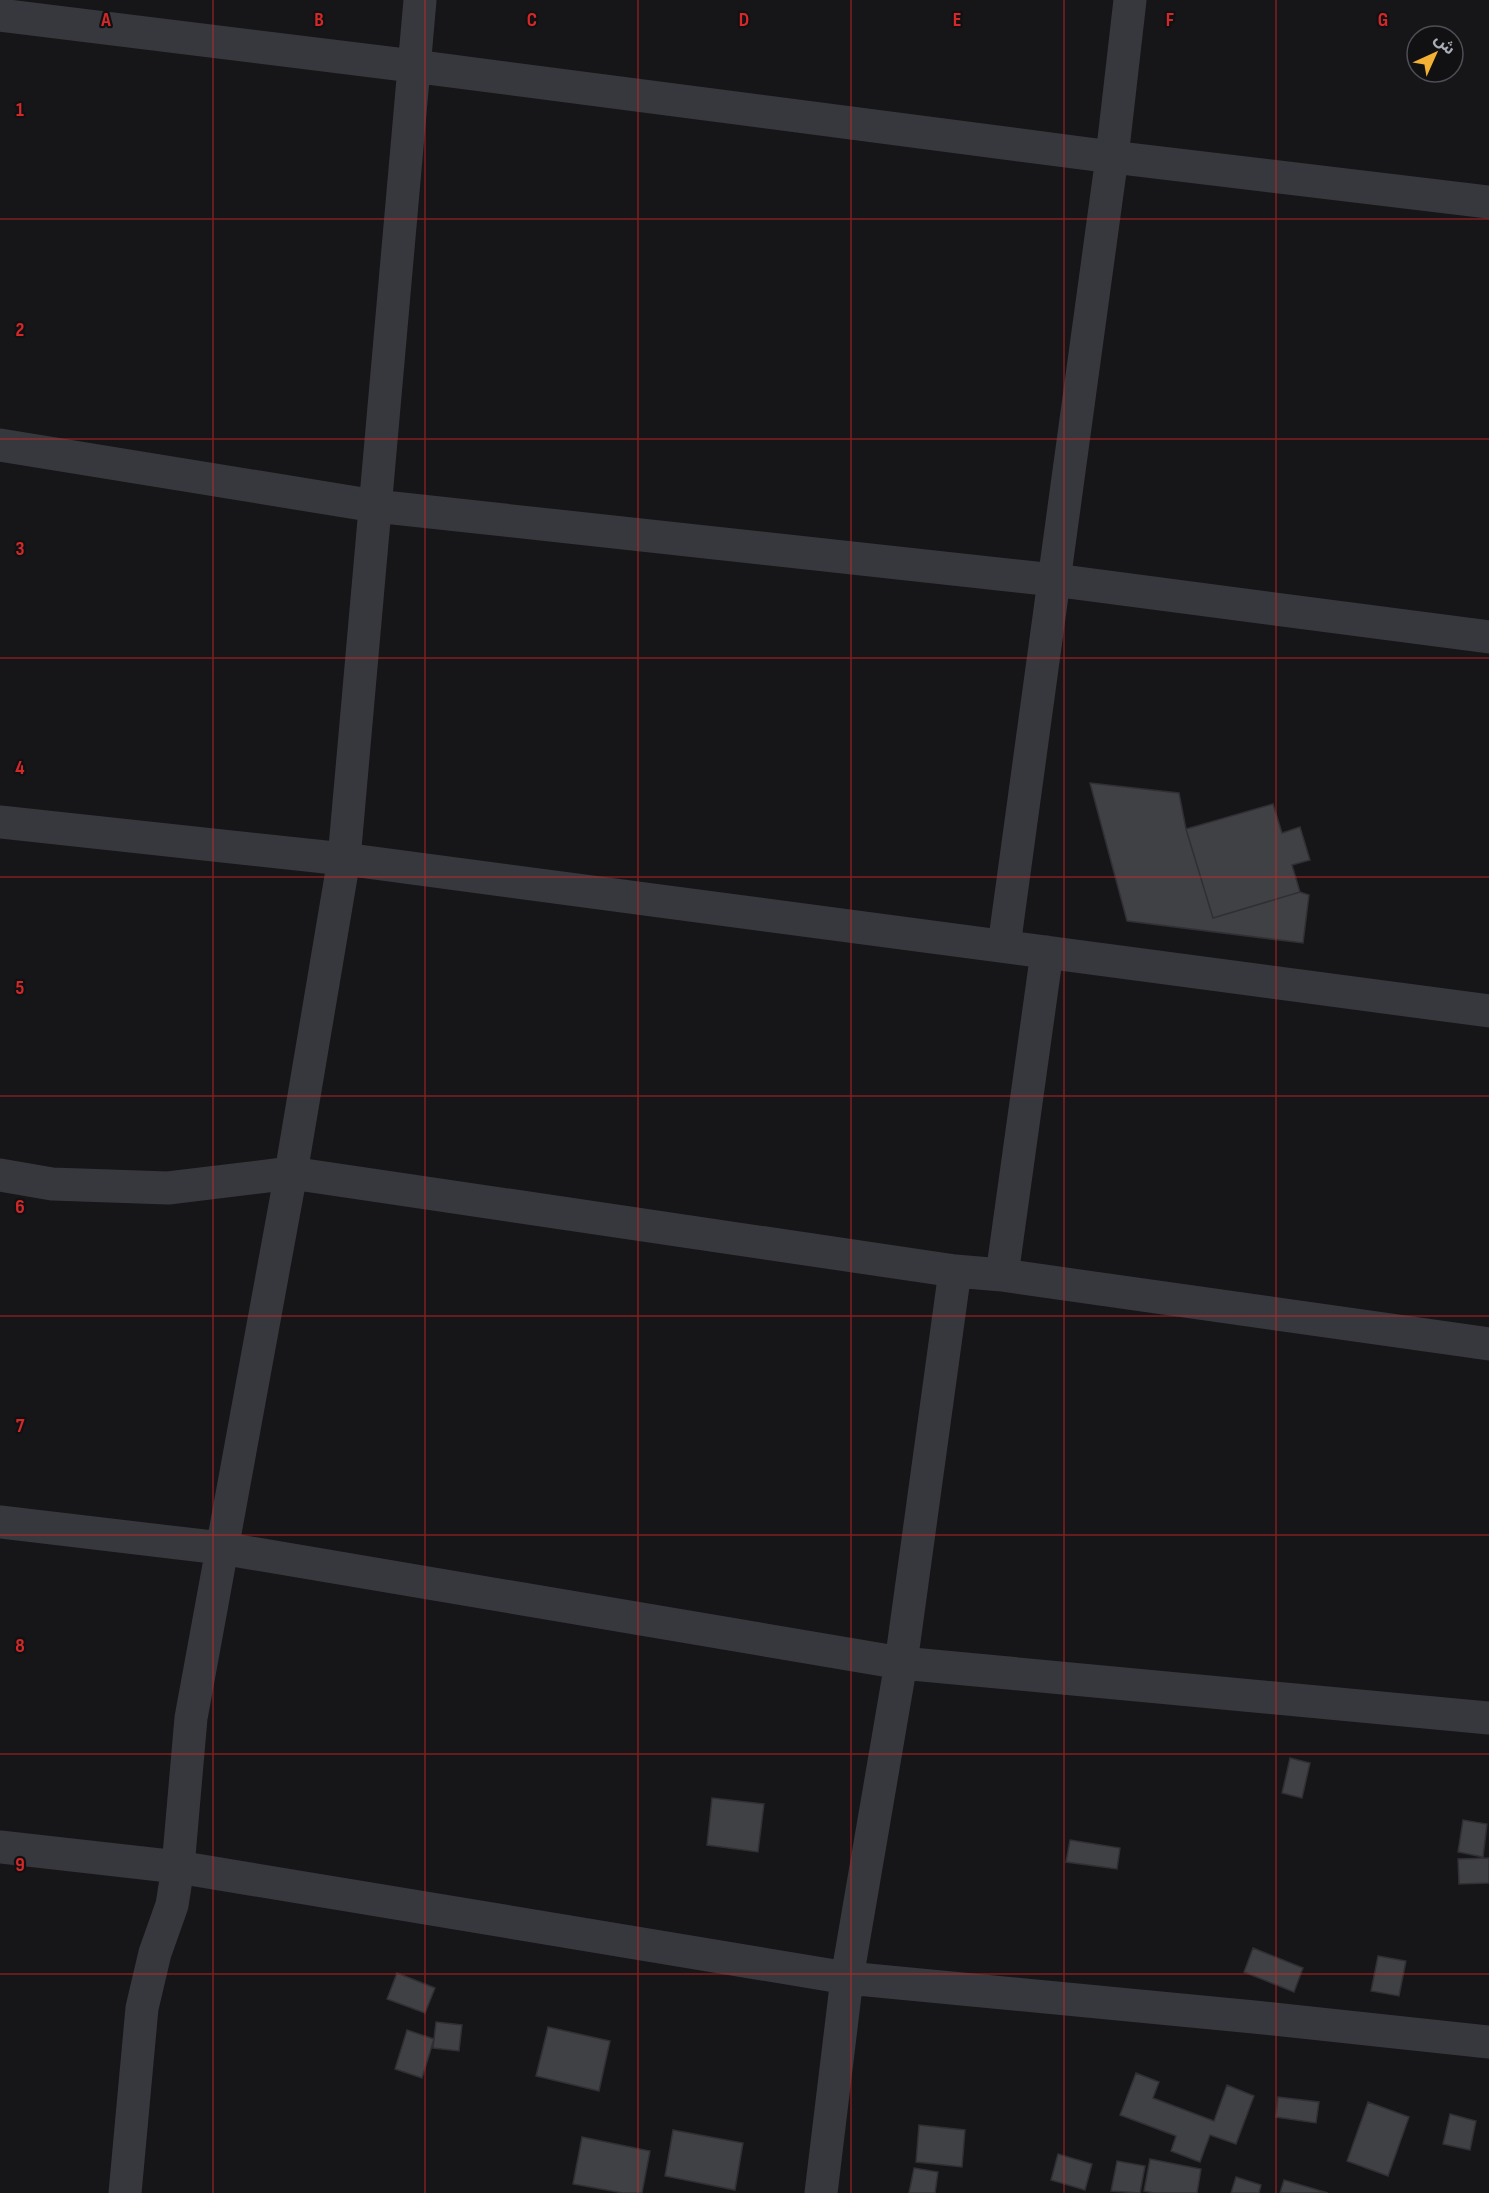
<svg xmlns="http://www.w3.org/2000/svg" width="1489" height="2193" font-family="'Sofia Sans Condensed','Noto Sans Arabic',sans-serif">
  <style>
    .building { fill: #404145; stroke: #303034; stroke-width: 1.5 }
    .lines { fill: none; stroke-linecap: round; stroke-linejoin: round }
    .minor { stroke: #37383d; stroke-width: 33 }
    .grid { fill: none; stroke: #d62828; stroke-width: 1.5; stroke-opacity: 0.55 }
    .grid-label { font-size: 20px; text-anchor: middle; font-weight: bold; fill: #d62828; stroke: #111113; stroke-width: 4.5; stroke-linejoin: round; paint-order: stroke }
  </style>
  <rect width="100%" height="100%" fill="#161618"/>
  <path class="building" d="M1090 783 1179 793 1186 829 1213 918 1300 892 1309 895 1303 943 1127 921Z
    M1273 804 1282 833 1300 827 1310 860 1292 865 1300 892 1213 918 1186 829Z
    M1290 1758 1310 1763 1302 1798 1282 1793Z
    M712 1798 764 1804 758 1852 707 1845Z
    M1463 1820 1487 1824 1483 1857 1458 1852Z
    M1070 1840 1120 1848 1117 1869 1066 1862Z
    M1489 1858V1883L1459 1884 1458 1859Z
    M1253 1948 1303 1968 1294 1992 1244 1972Z
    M1378 1956 1406 1961 1399 1996 1371 1991Z
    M397 1973 435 1988 425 2013 387 1999Z
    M436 2022 462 2025 459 2051 433 2048Z
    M548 2027 610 2041 599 2091 536 2076Z
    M407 2030 434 2039 422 2078 395 2069Z
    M1136 2073 1159 2082 1153 2098 1214 2121 1227 2085 1254 2096 1236 2144 1210 2135 1200 2162 1171 2151 1176 2136 1120 2115Z
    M1278 2097 1319 2102 1316 2123 1276 2117Z
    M1368 2102 1409 2117 1388 2176 1347 2161Z
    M1450 2114 1476 2121 1470 2150 1443 2144Z
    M919 2125 965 2130 962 2167 916 2162Z
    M673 2130 743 2143 735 2190 665 2176Z
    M582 2137 650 2151 642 2193H623L573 2184Z
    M1058 2154 1092 2164 1085 2190 1051 2180Z
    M1150 2159 1201 2169 1197 2193H1154L1144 2191Z
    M1117 2161 1145 2166 1140 2193 1111 2191Z
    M914 2168 938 2172 935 2193H909Z
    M1236 2177 1261 2185 1259 2193H1231Z
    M1284 2180 1328 2193H1280Z"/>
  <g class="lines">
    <path class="minor" d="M0 15 413 66 1112 157 1489 202
      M0 445 375 506 1054 580 1489 637
      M0 822 344 859 1489 1011
      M1004 946 1112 157 1130 0
      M0 1175 52 1184 168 1188 291 1173 955 1271 1002 1275 1489 1344
      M1002 1275 1047 952
      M0 1522 221 1548 901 1663 1489 1718
      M0 1847 178 1867 847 1978 1254 2017 1489 2042
      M125 2193 142 2008 155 1953 172 1905 178 1867 191 1718 291 1173 344 859 420 0
      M821 2193 847 1978 901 1663 955 1271"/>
  </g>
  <path class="grid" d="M213 0V2193M425 0V2193M638 0V2193M851 0V2193M1064 0V2193M1276 0V2193M0 219H1489M0 439H1489M0 658H1489M0 877H1489M0 1096H1489M0 1316H1489M0 1535H1489M0 1754H1489M0 1974H1489"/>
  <g class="grid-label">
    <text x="106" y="26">A</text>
    <text x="319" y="26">B</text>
    <text x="532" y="26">C</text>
    <text x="744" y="26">D</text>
    <text x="957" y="26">E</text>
    <text x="1170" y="26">F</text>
    <text x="1383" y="26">G</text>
    <text x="20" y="116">1</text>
    <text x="20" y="336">2</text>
    <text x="20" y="555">3</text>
    <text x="20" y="774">4</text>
    <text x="20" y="994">5</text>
    <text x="20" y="1213">6</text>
    <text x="20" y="1432">7</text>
    <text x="20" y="1652">8</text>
    <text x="20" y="1871">9</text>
  </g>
  <g transform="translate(1435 54) rotate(45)"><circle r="28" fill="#111113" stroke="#4d4f55" stroke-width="1.5"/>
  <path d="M0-4.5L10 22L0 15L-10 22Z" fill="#f2b134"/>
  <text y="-9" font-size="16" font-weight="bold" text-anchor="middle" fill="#a8adb8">ش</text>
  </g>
</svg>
